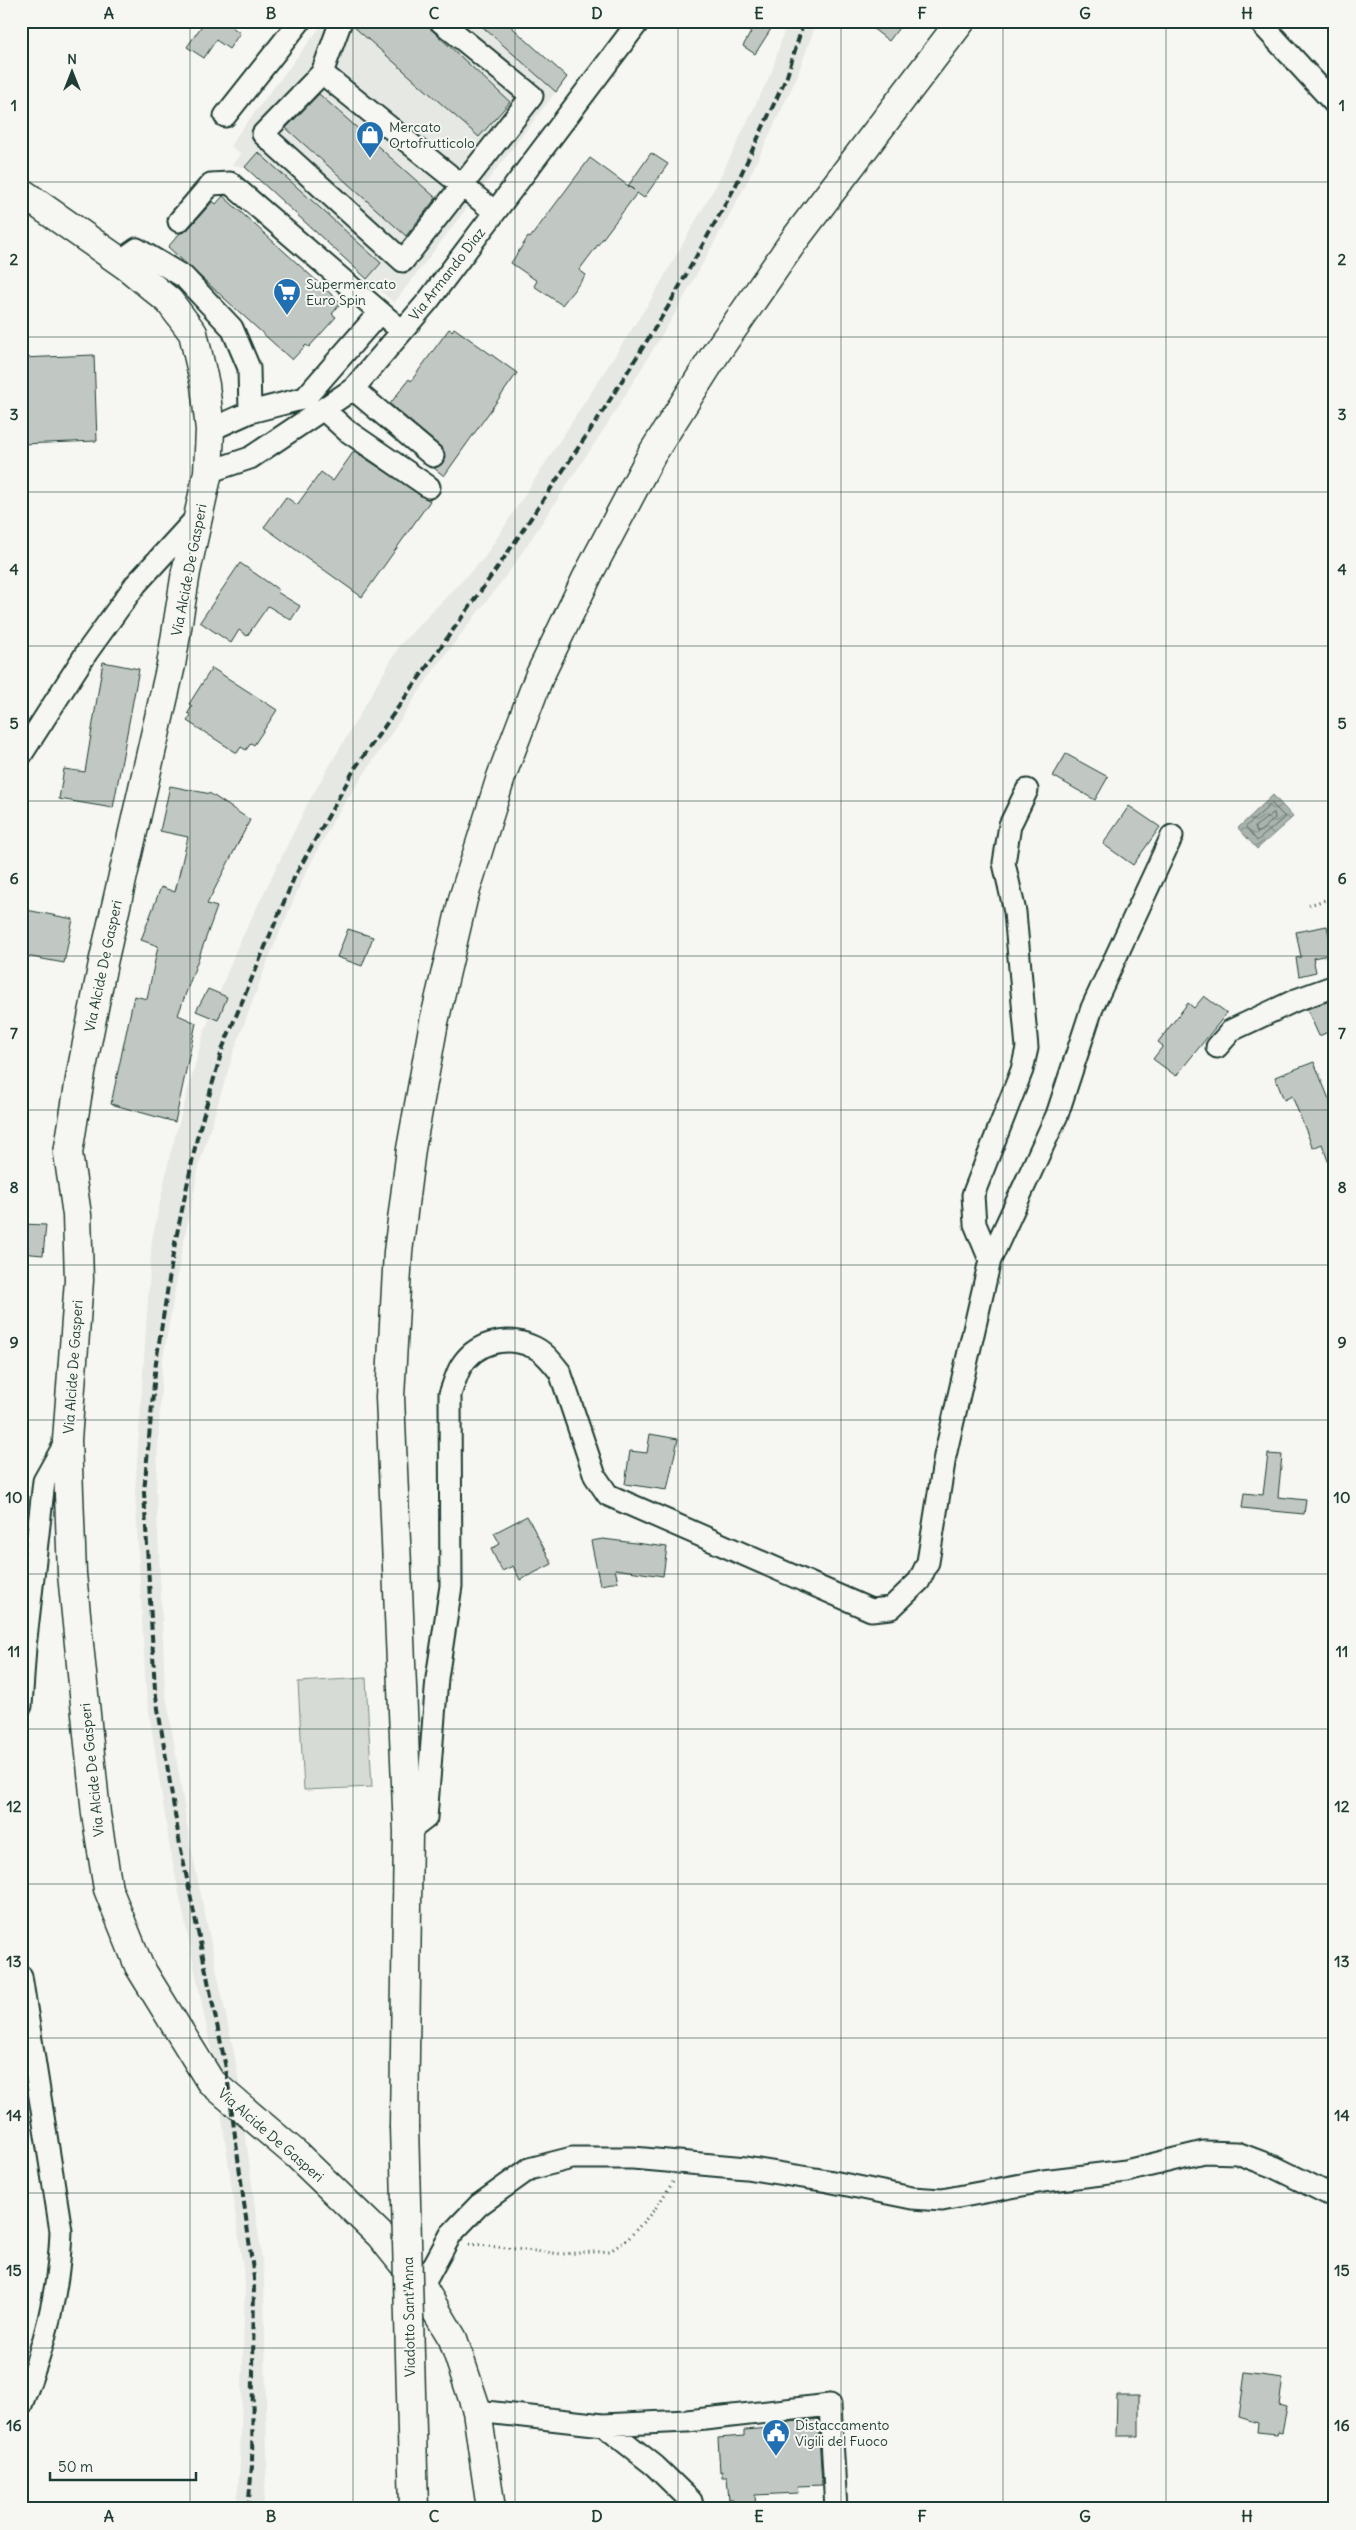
<svg xmlns="http://www.w3.org/2000/svg" width="1356" height="2530" font-family="Delius,sans-serif">
  <style>
    .built { fill: #e6e8e4 }
    .green { fill: #d6dbd6; stroke: #7a8c85 }
    .water { fill: url(#water-waves); stroke: #72847d }
    .lines { fill: none; stroke-linecap: round; stroke-linejoin: round }
    .shore { stroke: #576c65; stroke-width: 1 }
    .building { fill: #c1c8c3; stroke: #1f3d34 }
    .minor-casing { stroke: #1f3d34; stroke-width: 25 }
    .major-casing { stroke: #1f3d34; stroke-width: 31 }
    .path { stroke: #1f3d34; stroke-width: 3; stroke-dasharray: 1 4; stroke-linecap: butt }
    .minor { stroke: #f6f6f2; stroke-width: 21 }
    .major { stroke: #f6f6f2; stroke-width: 28 }
    .rail { stroke: #1f3d34; stroke-width: 4; stroke-dasharray: 8 4; stroke-linecap: butt }
    .major-bridge-casing { stroke: #1f3d34; stroke-width: 31; stroke-linecap: butt }
    .major-bridge { stroke: #f6f6f2; stroke-width: 28 }
    .grid { fill: none; stroke: #1f3d34; stroke-width: 1; stroke-opacity: 0.55 }
    .labels { text-anchor: middle; stroke-width: 4; stroke-linejoin: round; paint-order: stroke }
    .poi-label { font-size: 14px; fill: #1f3d34; stroke: #f6f6f2; text-anchor: start }
    .street-label { font-size: 14px; fill: #1f3d34; stroke: #f6f6f2 }
    .neatline { fill: none; stroke: #1f3d34; stroke-width: 2 }
    .grid-label { font-size: 16px; text-anchor: middle; font-weight: bold; fill: #1f3d34 }
  </style>
  <defs>
    <pattern id="water-waves" width="16" height="10" patternUnits="userSpaceOnUse" patternTransform="scale(1.25)"><rect width="16" height="10" fill="#aab3ae"/><path d="M0 5q4-4 8 0t8 0" fill="none" stroke="#8a938e"/></pattern>
  </defs>
  <rect width="100%" height="100%" fill="#f6f6f2"/>
  <filter id="ink" filterUnits="userSpaceOnUse"><feTurbulence type="fractalNoise" baseFrequency=".02" numOctaves="2"/><feDisplacementMap in="SourceGraphic" scale="10" xChannelSelector="R" yChannelSelector="G"/><feConvolveMatrix kernelMatrix="1 2 1 2 8 2 1 2 1" color-interpolation-filters="sRGB"/></filter>
  <g filter="url(#ink)">
    <path class="built" d="M325 21H506L567 77 394 303 245 167 232 165 241 154 231 146 236 137Z
      M787 21H817L796 79 744 188 677 310 608 423 511 569 433 671 334 819 302 880 268 960 234 1051 200 1162 182 1250 162 1364 156 1489 165 1688 190 1843 236 2063 264 2277 267 2465 263 2509H236L240 2465 245 2282 215 2068 170 1849 146 1691 135 1492 152 1240 170 1155 203 1036 236 950 308 803 400 645 484 558 652 298 719 180 772 71Z"/>
    <path class="green" d="M366 1678 372 1787 304 1790 298 1682Z"/>
    <path class="water" d="M1273 795 1293 817 1257 849 1238 828Z"/>
    <g class="lines">
      <path class="shore" d="M1272 804 1285 817 1257 841 1246 827Z
        M1274 813 1275 818 1260 832H1257L1255 827Z"/>
    </g>
    <path class="building" d="M205 21H224L240 33 229 49 216 40 204 58 187 47Z
      M353 21H422L510 102 479 137 353 26Z
      M476 21H505L567 77 556 92Z
      M733 21H776L755 54 743 46 751 32Z
      M863 21H904L889 41Z
      M319 94 436 198 406 236 286 128Z
      M258 152 381 263 367 279 245 167Z
      M651 153 668 164 644 198 637 193 579 270 586 275 562 305 534 286 537 281 511 263 528 237 530 238 590 158 634 190 628 186Z
      M223 196 341 303 332 314 336 317 309 347 306 345 292 360 168 247 180 233 188 229 213 201 216 204Z
      M454 328 517 373 444 476 434 468 442 464 445 459 441 447 390 404 409 379 411 381 449 329 452 331Z
      M94 355 97 441 22 444 21 358Z
      M354 451 430 501 362 597 264 527 286 497 297 505 321 472 333 481Z
      M240 563 279 590 277 592 300 606 291 620 268 606 247 636 239 630 231 643 200 622Z
      M103 662 139 669 113 808 59 799 64 769 85 772Z
      M212 668 277 710 254 745 251 743 246 750 241 747 237 753 187 721 191 715 188 713 192 706 189 704Z
      M1066 754 1108 777 1095 800 1053 776Z
      M170 786 211 794 250 820 207 904 217 907 178 1015 196 1023 175 1122 111 1104 134 996 147 999 158 946 141 940 161 887 175 892 188 837 160 831Z
      M1129 806 1160 827 1133 865 1103 844Z
      M21 909 73 919 64 963 21 955Z
      M1327 926 1333 954 1313 958 1316 972 1299 976 1296 958 1301 957 1296 932Z
      M348 929 373 937 362 966 337 957Z
      M208 989 227 997 218 1020 196 1011Z
      M1204 996 1227 1013 1176 1076 1153 1059 1163 1046 1158 1042 1188 1003 1194 1008Z
      M1335 999V1029L1319 1036 1307 1009Z
      M1314 1062 1335 1114V1174L1333 1175 1322 1144 1313 1148 1292 1096 1284 1100 1275 1077Z
      M21 1224 46 1225 43 1255 21 1253Z
      M650 1434 678 1439 667 1490 625 1484 630 1451 647 1453Z
      M1268 1454 1282 1455 1278 1497 1306 1500 1304 1514 1242 1508 1244 1493 1263 1495Z
      M527 1516 552 1564 520 1580 513 1566 502 1571 491 1549 500 1544 494 1533Z
      M603 1539 667 1547 663 1576 615 1569 618 1582 600 1585 591 1541Z
      M1245 2373 1283 2378 1279 2405 1287 2407 1282 2432 1278 2431 1277 2434 1257 2432 1258 2423 1239 2417Z
      M1117 2395H1139V2436H1116Z
      M818 2419 822 2485 797 2486 798 2493 755 2495 756 2509H734L733 2500H729L727 2477H722V2471L720 2472 718 2438 744 2436V2430L771 2428 770 2424Z"/>
    <g class="lines">
      <defs>
        <path id="minor" d="M341 21 322 73 263 134 403 261 532 96 440 21
          M1259 21 1335 104
          M322 73 495 212
          M225 116 300 21
          M179 221 211 184 230 183 402 331
          M120 261 137 249 184 277 232 328 249 368 250 412
          M353 389 433 456
          M323 409 346 430 429 487
          M210 430 250 412 305 398 380 312
          M208 472 250 458 353 389 428 301 639 21
          M21 755 87 652 136 584 200 514
          M1217 1047 1232 1030 1296 1000 1335 986
          M990 1260 975 1224 973 1195 1022 1070 1027 1048 1015 912 1004 863 1010 825 1027 790
          M21 1706 25 1647 44 1481 67 1440
          M408 1832 426 1818 437 1678 451 1586 450 1394C453 1386 456 1376 460 1368 474 1343 505 1335 531 1346 543 1350 552 1362 560 1372L595 1476 608 1495 871 1610 891 1608 919 1581 928 1562 945 1456 990 1260 1057 1115 1092 1008 1172 836
          M21 1976 61 2231C59 2293 44 2348 21 2405
          M422 2287 451 2234 479 2205 529 2169 572 2158H633L746 2168 828 2181 912 2198 942 2200 1043 2181 1126 2171 1204 2152 1237 2153 1274 2167 1335 2197
          M477 2411 603 2425 655 2466 691 2501 693 2509
          M603 2425 687 2421 830 2405 836 2509"/>
        <path id="major" d="M21 192 128 267 169 301 193 333 205 385 210 430 208 472 186 572 171 665 103 963 81 1073 68 1153 77 1215 79 1280 67 1440 72 1574 96 1814 108 1889 139 1966 210 2081 297 2155 380 2235 422 2287 453 2339 477 2411 491 2509
          M404 2126 408 1832 390 1397 398 1252 411 1149 434 1022 463 899 501 777 539 677 589 573 652 454 716 353 795 239 961 21"/>
      </defs>
      <use href="#minor" class="minor-casing"/>
      <use href="#major" class="major-casing"/>
      <path class="path" d="M1309 905 1335 897
        M469 2244 562 2254 610 2251 627 2240 655 2209 673 2182"/>
      <use href="#minor" class="minor"/>
      <use href="#major" class="major"/>
      <path class="rail" d="M248 2509 252 2466 254 2278 226 2068 180 1845 155 1690 144 1492 156 1362 174 1248 197 1138 223 1047 294 878 355 768 502 561 603 411 668 307 736 185 787 76 804 21"/>
      <defs>
        <path id="major-bridge" d="M404 2126 414 2509"/>
      </defs>
      <use href="#major-bridge" class="major-bridge-casing"/>
      <use href="#major-bridge" class="major-bridge"/>
    </g>
  </g>
  <path class="grid" d="M190 21V2509M353 21V2509M515 21V2509M678 21V2509M841 21V2509M1003 21V2509M1166 21V2509M21 182H1335M21 337H1335M21 492H1335M21 646H1335M21 801H1335M21 956H1335M21 1110H1335M21 1265H1335M21 1420H1335M21 1574H1335M21 1729H1335M21 1884H1335M21 2038H1335M21 2193H1335M21 2348H1335"/>
  <defs>
    <symbol id="shop-pin" viewBox="-11 -11 22 30"><path d="M0 17L-7.5 6A9.5 9.5 0 1 1 7.5 6Z" fill="#1f6fb2" stroke="#f6f6f2"/><path d="M-5-2.5h2.3a2.7 3.5 0 0 1 5.4 0H5L5.5 6h-11ZM-1.5-2.5h3a1.5 2.3 0 0 0-3 0Z" fill="#fff"/></symbol>
    <symbol id="supermarket-pin" viewBox="-11 -11 22 30"><path d="M0 17L-7.5 6A9.5 9.5 0 1 1 7.5 6Z" fill="#1f6fb2" stroke="#f6f6f2"/><path d="M-6-5.5h2.5l.6 2H6L4.5 2H-2.5L-4.4-4H-6ZM-1.5 3.2a1.3 1.3 0 1 0 .1 0ZM3 3.2a1.3 1.3 0 1 0 .1 0Z" fill="#fff"/></symbol>
    <symbol id="civic-pin" viewBox="-11 -11 22 30"><path d="M0 17L-7.5 6A9.5 9.5 0 1 1 7.5 6Z" fill="#1f6fb2" stroke="#f6f6f2"/><path d="M-.6-6.5H3V-4.5H.6V-3L4-1V1h2V6H-6V1h2V-1L-.6-3ZM-1.2 2.5V6h2.4V2.5Z" fill="#fff"/></symbol>
  </defs>
  <g fill-rule="evenodd">
    <use href="#shop-pin" x="354" y="119" width="32" height="43"/>
    <use href="#supermarket-pin" x="271" y="276" width="32" height="43"/>
    <use href="#civic-pin" x="760" y="2417" width="32" height="43"/>
  </g>
  <g class="labels">
    <g class="poi-label">
      <text x="389" y="132">Mercato<tspan x="389" dy="16">Ortofrutticolo</tspan></text>
      <text x="306" y="289">Supermercato<tspan x="306" dy="16">Euro Spin</tspan></text>
      <text x="795" y="2430">Distaccamento<tspan x="795" dy="16">Vigili del Fuoco</tspan></text>
    </g>
    <g class="street-label">
      <text transform="translate(447 274) rotate(-52)" y="5">Via Armando Diaz</text>
      <text transform="translate(189 570) rotate(-79)" y="5">Via Alcide De Gasperi</text>
      <text transform="translate(103 966) rotate(-78)" y="5">Via Alcide De Gasperi</text>
      <text transform="translate(73 1367) rotate(-86)" y="5">Via Alcide De Gasperi</text>
      <text transform="translate(92 1770) rotate(-96)" y="5">Via Alcide De Gasperi</text>
      <text transform="translate(271 2135) rotate(41)" y="5">Via Alcide De Gasperi</text>
      <text transform="translate(409 2317) rotate(-91)" y="5">Viadotto Sant'Anna</text>
    </g>
  </g>
  <rect width="1356" height="2530" fill="none" stroke="#f6f6f2" stroke-width="55"/>
  <g transform="translate(72 72)" stroke="#f6f6f2" stroke-width="4" paint-order="stroke">
  <path d="M0-4L9 19L0 12L-9 19Z" fill="#1f3d34"/>
  <text y="-8" font-size="14" font-weight="bold" text-anchor="middle" fill="#1f3d34">N</text>
  </g>
  <path d="M50 2472v8h146v-8" fill="none" stroke="#1f3d34" stroke-width="2.5"/>
  <text x="58" y="2472" font-size="15" fill="#1f3d34" stroke="#f6f6f2" stroke-width="4" paint-order="stroke">50 m</text>
  <rect x="28" y="28" width="1300" height="2474" class="neatline"/>
  <g class="grid-label">
    <text x="109" y="19">A</text>
    <text x="271" y="19">B</text>
    <text x="434" y="19">C</text>
    <text x="597" y="19">D</text>
    <text x="759" y="19">E</text>
    <text x="922" y="19">F</text>
    <text x="1085" y="19">G</text>
    <text x="1247" y="19">H</text>
    <text x="14" y="111">1</text>
    <text x="1342" y="111">1</text>
    <text x="14" y="265">2</text>
    <text x="1342" y="265">2</text>
    <text x="14" y="420">3</text>
    <text x="1342" y="420">3</text>
    <text x="14" y="575">4</text>
    <text x="1342" y="575">4</text>
    <text x="14" y="729">5</text>
    <text x="1342" y="729">5</text>
    <text x="14" y="884">6</text>
    <text x="1342" y="884">6</text>
    <text x="14" y="1039">7</text>
    <text x="1342" y="1039">7</text>
    <text x="14" y="1193">8</text>
    <text x="1342" y="1193">8</text>
    <text x="14" y="1348">9</text>
    <text x="1342" y="1348">9</text>
    <text x="14" y="1503">10</text>
    <text x="1342" y="1503">10</text>
    <text x="14" y="1657">11</text>
    <text x="1342" y="1657">11</text>
    <text x="14" y="1812">12</text>
    <text x="1342" y="1812">12</text>
    <text x="14" y="1967">13</text>
    <text x="1342" y="1967">13</text>
    <text x="14" y="2121">14</text>
    <text x="1342" y="2121">14</text>
    <text x="14" y="2276">15</text>
    <text x="1342" y="2276">15</text>
    <text x="14" y="2431">16</text>
    <text x="1342" y="2431">16</text>
    <text x="109" y="2522">A</text>
    <text x="271" y="2522">B</text>
    <text x="434" y="2522">C</text>
    <text x="597" y="2522">D</text>
    <text x="759" y="2522">E</text>
    <text x="922" y="2522">F</text>
    <text x="1085" y="2522">G</text>
    <text x="1247" y="2522">H</text>
  </g>
</svg>
